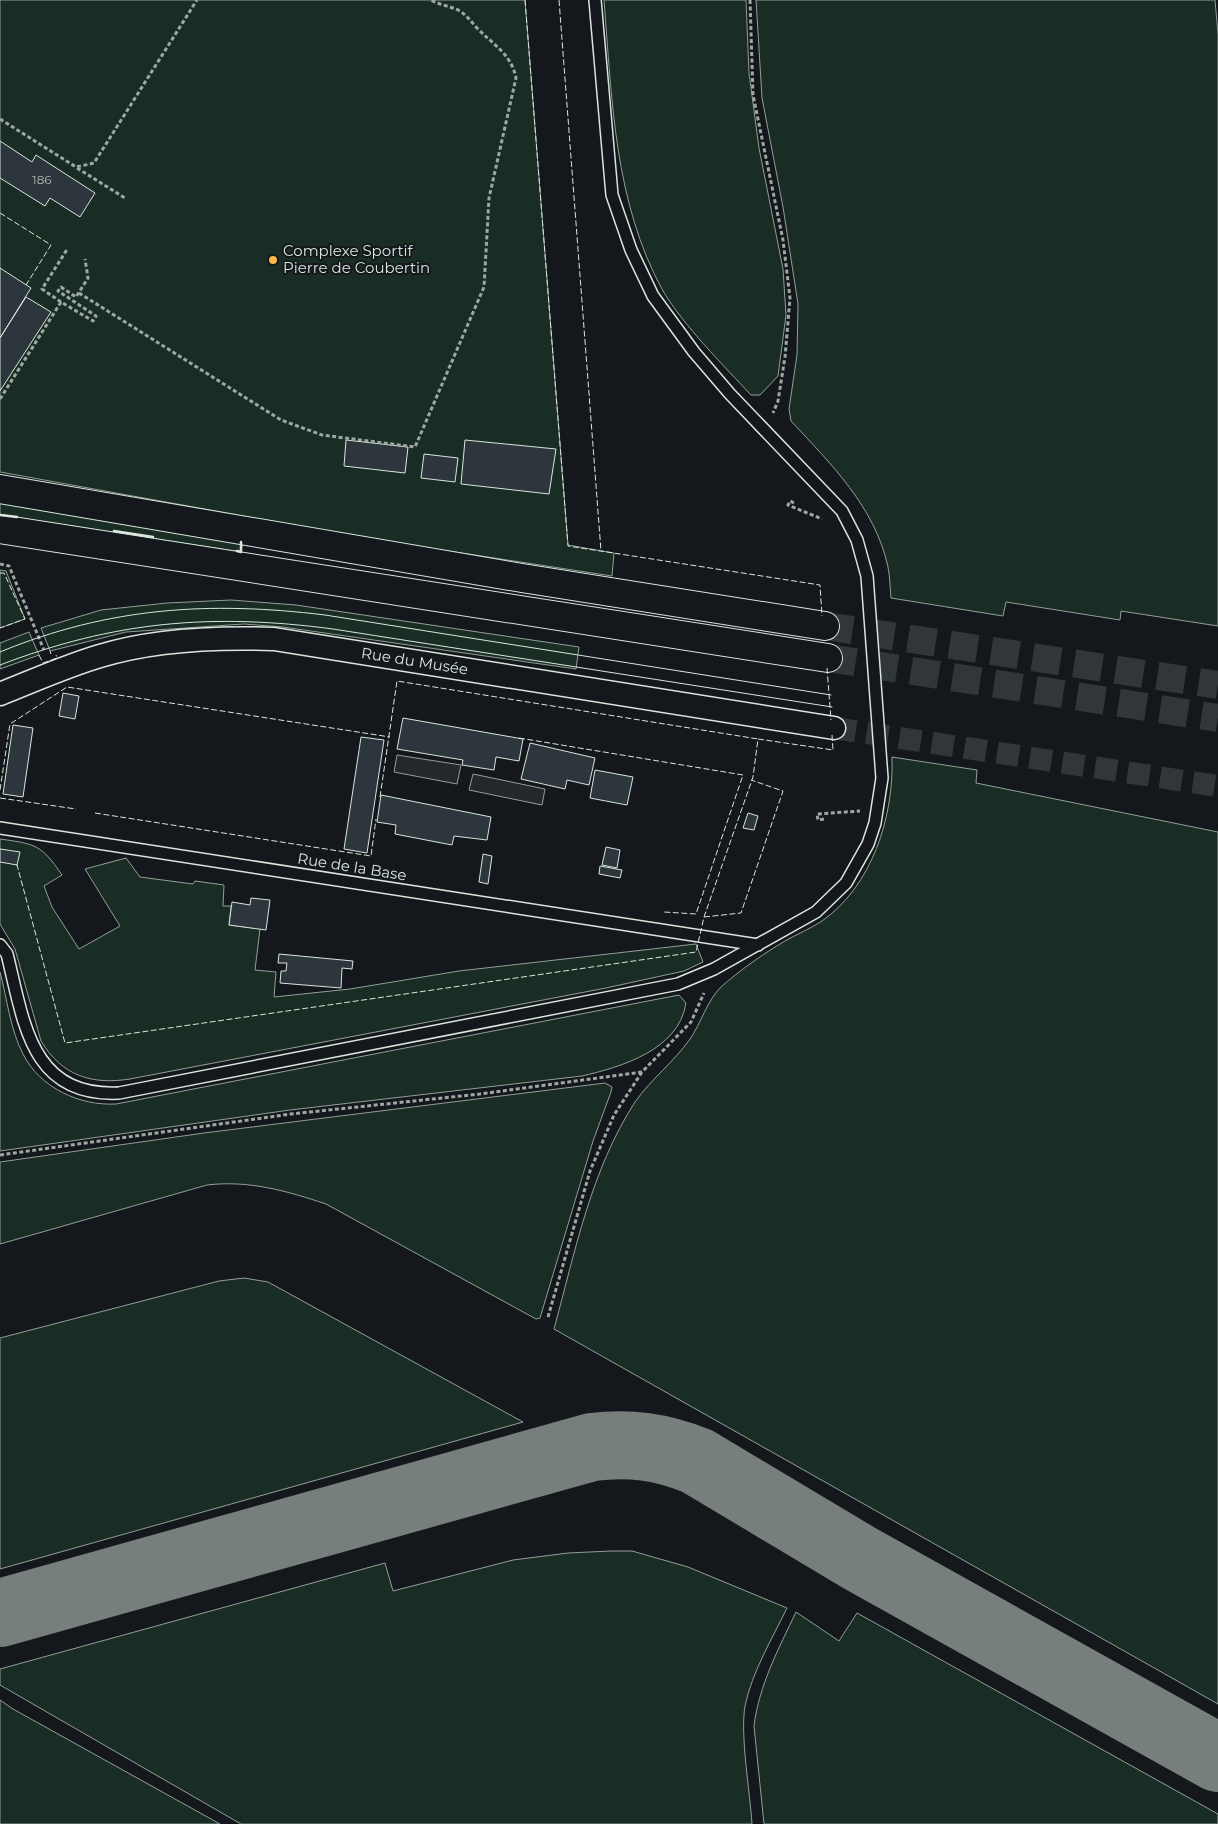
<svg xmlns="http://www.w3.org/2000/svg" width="1218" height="1824" font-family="Montserrat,sans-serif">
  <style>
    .green { fill: #1a2d24; stroke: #939e99 }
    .parking { fill: #24282b; stroke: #939e99 }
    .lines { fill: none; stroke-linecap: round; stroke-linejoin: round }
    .taxiway { stroke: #767f7c; stroke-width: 68 }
    .building { fill: #2c363c; stroke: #d8e6dc }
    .minor-tunnel { stroke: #313739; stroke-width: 22; stroke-dasharray: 22 11; stroke-linecap: butt }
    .trunk-tunnel { stroke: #313739; stroke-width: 28; stroke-dasharray: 28 14; stroke-linecap: butt }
    .service-casing { stroke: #d8e6dc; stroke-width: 14 }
    .minor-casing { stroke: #d8e6dc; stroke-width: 25 }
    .trunk-casing { stroke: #d8e6dc; stroke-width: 30 }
    .path { stroke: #9da8a2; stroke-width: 3; stroke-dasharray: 4 2.5; stroke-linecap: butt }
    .service { stroke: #14181c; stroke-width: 11 }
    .minor { stroke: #14181c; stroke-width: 22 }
    .trunk { stroke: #14181c; stroke-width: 28 }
    .tram { stroke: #d8e6dc; stroke-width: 1 }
    .fence { stroke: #d8e6dc; stroke-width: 1; stroke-dasharray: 6 2.5; stroke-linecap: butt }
    .wall { stroke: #d8e6dc; stroke-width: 2.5 }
    .poi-dot { fill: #ffb74d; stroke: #14181c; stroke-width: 2 }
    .labels { text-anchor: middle; stroke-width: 4; stroke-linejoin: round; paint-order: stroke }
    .number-label { font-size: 12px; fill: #adbab4 }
    .poi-label { font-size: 15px; fill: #d8e6dc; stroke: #14181c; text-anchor: start }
    .street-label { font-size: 15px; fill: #d8e6dc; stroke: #14181c }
  </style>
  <rect width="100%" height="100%" fill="#14181c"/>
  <path class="green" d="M0 0H525L568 545 614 553 612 576 376 540 0 472Z
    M604 0H746L749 73 759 148 783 269 786 315 778 376 760 395H751C723 365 684 326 663 291 614 202 612 99 604 0Z
    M756 0H1215L1218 34V626L1121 611 1120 620 1006 602 1003 616 891 598C890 588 890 577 888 567 875 507 831 464 791 421L789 409 797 355 798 304 783 207 762 98Z
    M0 499 243 542 241 552 0 515Z
    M0 570 6 571 25 619 0 628Z
    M231 600 296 605 579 647 576 669 283 627 244 624 126 632 50 651 41 628 101 610 167 603Z
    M29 632 39 655 0 669V643Z
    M892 757 977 770 976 783 1218 832V1704L554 1329C575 1252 591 1170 635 1102 651 1079 674 1062 690 1039 700 1025 708 999 721 987 740 970 763 954 785 941 797 934 810 929 822 921 872 886 894 817 892 757Z
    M0 839C35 844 41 844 62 875L44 886 52 907 79 949 120 926 85 869 126 858 140 877 193 884 195 881 224 885 223 906H231L229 925 260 929 255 970 276 972 274 997 350 989 459 971 696 944 703 962 684 971 606 988 130 1079C92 1085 62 1076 41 1041L15 949 0 924Z
    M0 972C7 998 10 1029 23 1054 40 1088 80 1106 116 1104L679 995 686 1003C679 1050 621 1067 582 1076L290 1110 0 1151Z
    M605 1083 612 1087 611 1092 593 1141 540 1318 536 1319 326 1204C287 1191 249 1180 207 1185L0 1244V1162L204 1133Z
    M244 1278 268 1282 523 1422 0 1569V1338L219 1281Z
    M611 1551H632L688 1567 787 1608C772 1639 752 1672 745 1706 740 1735 750 1792 752 1824H241L0 1685V1669L385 1563 393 1591 513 1560 568 1553Z
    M796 1612 839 1641 857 1613 1218 1814V1824H764L754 1726C759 1685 779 1648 796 1612Z
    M0 1700 13 1709 220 1824H0Z"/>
  <path class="parking" d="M397 755 461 765 457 784 394 772Z
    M473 774 545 789 542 805 469 790Z"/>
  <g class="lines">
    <path class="taxiway" d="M0 1613 592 1447C630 1442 662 1447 697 1461L861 1559 1218 1758"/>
  </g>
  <path class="building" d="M0 141 32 162 36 155 95 193 80 217 50 198 45 206 0 178Z
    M0 268 31 288 0 338Z
    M26 297 51 312 0 391V338Z
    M346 440 408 447 405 473 344 466Z
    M465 440 556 449 549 494 461 484Z
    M424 454 458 458 455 482 421 478Z
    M63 693 79 696 75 719 59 716Z
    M403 718 523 739 519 761 496 757 494 770 462 765 463 760 397 749Z
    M13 725 33 728 23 797 3 794Z
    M361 737 384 740 367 853 344 849Z
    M530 743 595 758 589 785 567 780 565 789 521 779Z
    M595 770 633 777 627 805 590 798Z
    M381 795 491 817 487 840 454 836 452 845 395 834 396 825 377 822Z
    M748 813 758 816 754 830 743 828Z
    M606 847 620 850 617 868 602 865Z
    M0 849 20 852 17 865 0 862Z
    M483 854 492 856 488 884 479 882Z
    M600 866 622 870 620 878 599 874Z
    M251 898 270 900 266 930 229 925 232 902 250 905Z
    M279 954 353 961 352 969 342 968 341 988 280 983 281 971H286L287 963H278Z"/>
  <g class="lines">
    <path class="minor-tunnel" d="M834 728 1218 786"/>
    <path class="trunk-tunnel" d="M825 626 1218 685
      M828 658 1218 718"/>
    <defs>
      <path id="service" d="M0 828 758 945
        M0 945 7 954C24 1022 30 1097 119 1093L678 984 714 969 816 912 846 883 868 844 875 823 882 778 867 576 857 540 842 511 730 394 694 352 653 296 631 250 612 195 595 0"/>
      <g id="minor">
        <path id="s1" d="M0 694C33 681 66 666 100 656 155 639 217 637 274 639L834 728"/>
      </g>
      <path id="trunk" d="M0 489 522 578 825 626
        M0 529 828 658"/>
    </defs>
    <use href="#service" class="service-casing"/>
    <use href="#minor" class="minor-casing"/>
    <use href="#trunk" class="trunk-casing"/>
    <path class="path" d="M750 0 753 95 783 240 790 298 785 357 778 401 773 413
      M0 119 76 167 94 163 197 0
      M77 168 125 198
      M79 293 281 420 322 435 415 447 484 287 489 198 516 78C511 53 493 45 476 27 471 21 467 16 460 11 450 6 440 5 431 0
      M61 302 42 289 68 248
      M0 399 61 302 93 321 96 316 58 291 61 287 76 297 88 278 85 259
      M794 503 790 501 788 505 822 519
      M0 564 9 566 44 650
      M824 819 818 820 817 814 860 811
      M0 1155 291 1114 480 1094 642 1072 691 1022 704 993
      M548 1317 590 1171 614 1115 642 1072"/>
    <use href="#service" class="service"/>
    <use href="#minor" class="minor"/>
    <use href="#trunk" class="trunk"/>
    <path class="tram" d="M0 652C109 607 210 601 325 615L831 695
      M0 665C115 621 212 613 333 629L832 707"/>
    <path class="fence" d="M525 0 568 546 820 585 822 616
      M559 0 601 551
      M0 213 51 245 26 285
      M0 573H4L25 619 0 628
      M50 651 51 654
      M39 655 43 663 57 658 56 655
      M827 668 831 720
      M519 738 743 775 696 914 664 912
      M0 790 10 724 67 687 390 737
      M380 797 397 681 758 739
      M0 798 76 809
      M95 813 371 856 376 819
      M16 865H17L65 1043 696 952 704 917 753 777 758 739 833 750 832 735
      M704 917 741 913 783 791 751 780"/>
    <path class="wall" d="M0 515 17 517
      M114 531 153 537
      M237 551 241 552V542"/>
  </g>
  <circle class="poi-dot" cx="273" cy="260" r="5"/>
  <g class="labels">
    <g class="number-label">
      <text x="42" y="184">186</text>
    </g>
    <g class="poi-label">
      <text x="283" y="256">Complexe Sportif<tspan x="283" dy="17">Pierre de Coubertin</tspan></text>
    </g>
    <g class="street-label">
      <text dy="5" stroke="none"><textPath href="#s1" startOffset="425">Rue du Musée</textPath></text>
      <text transform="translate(352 867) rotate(9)" y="5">Rue de la Base</text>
    </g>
  </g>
</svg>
